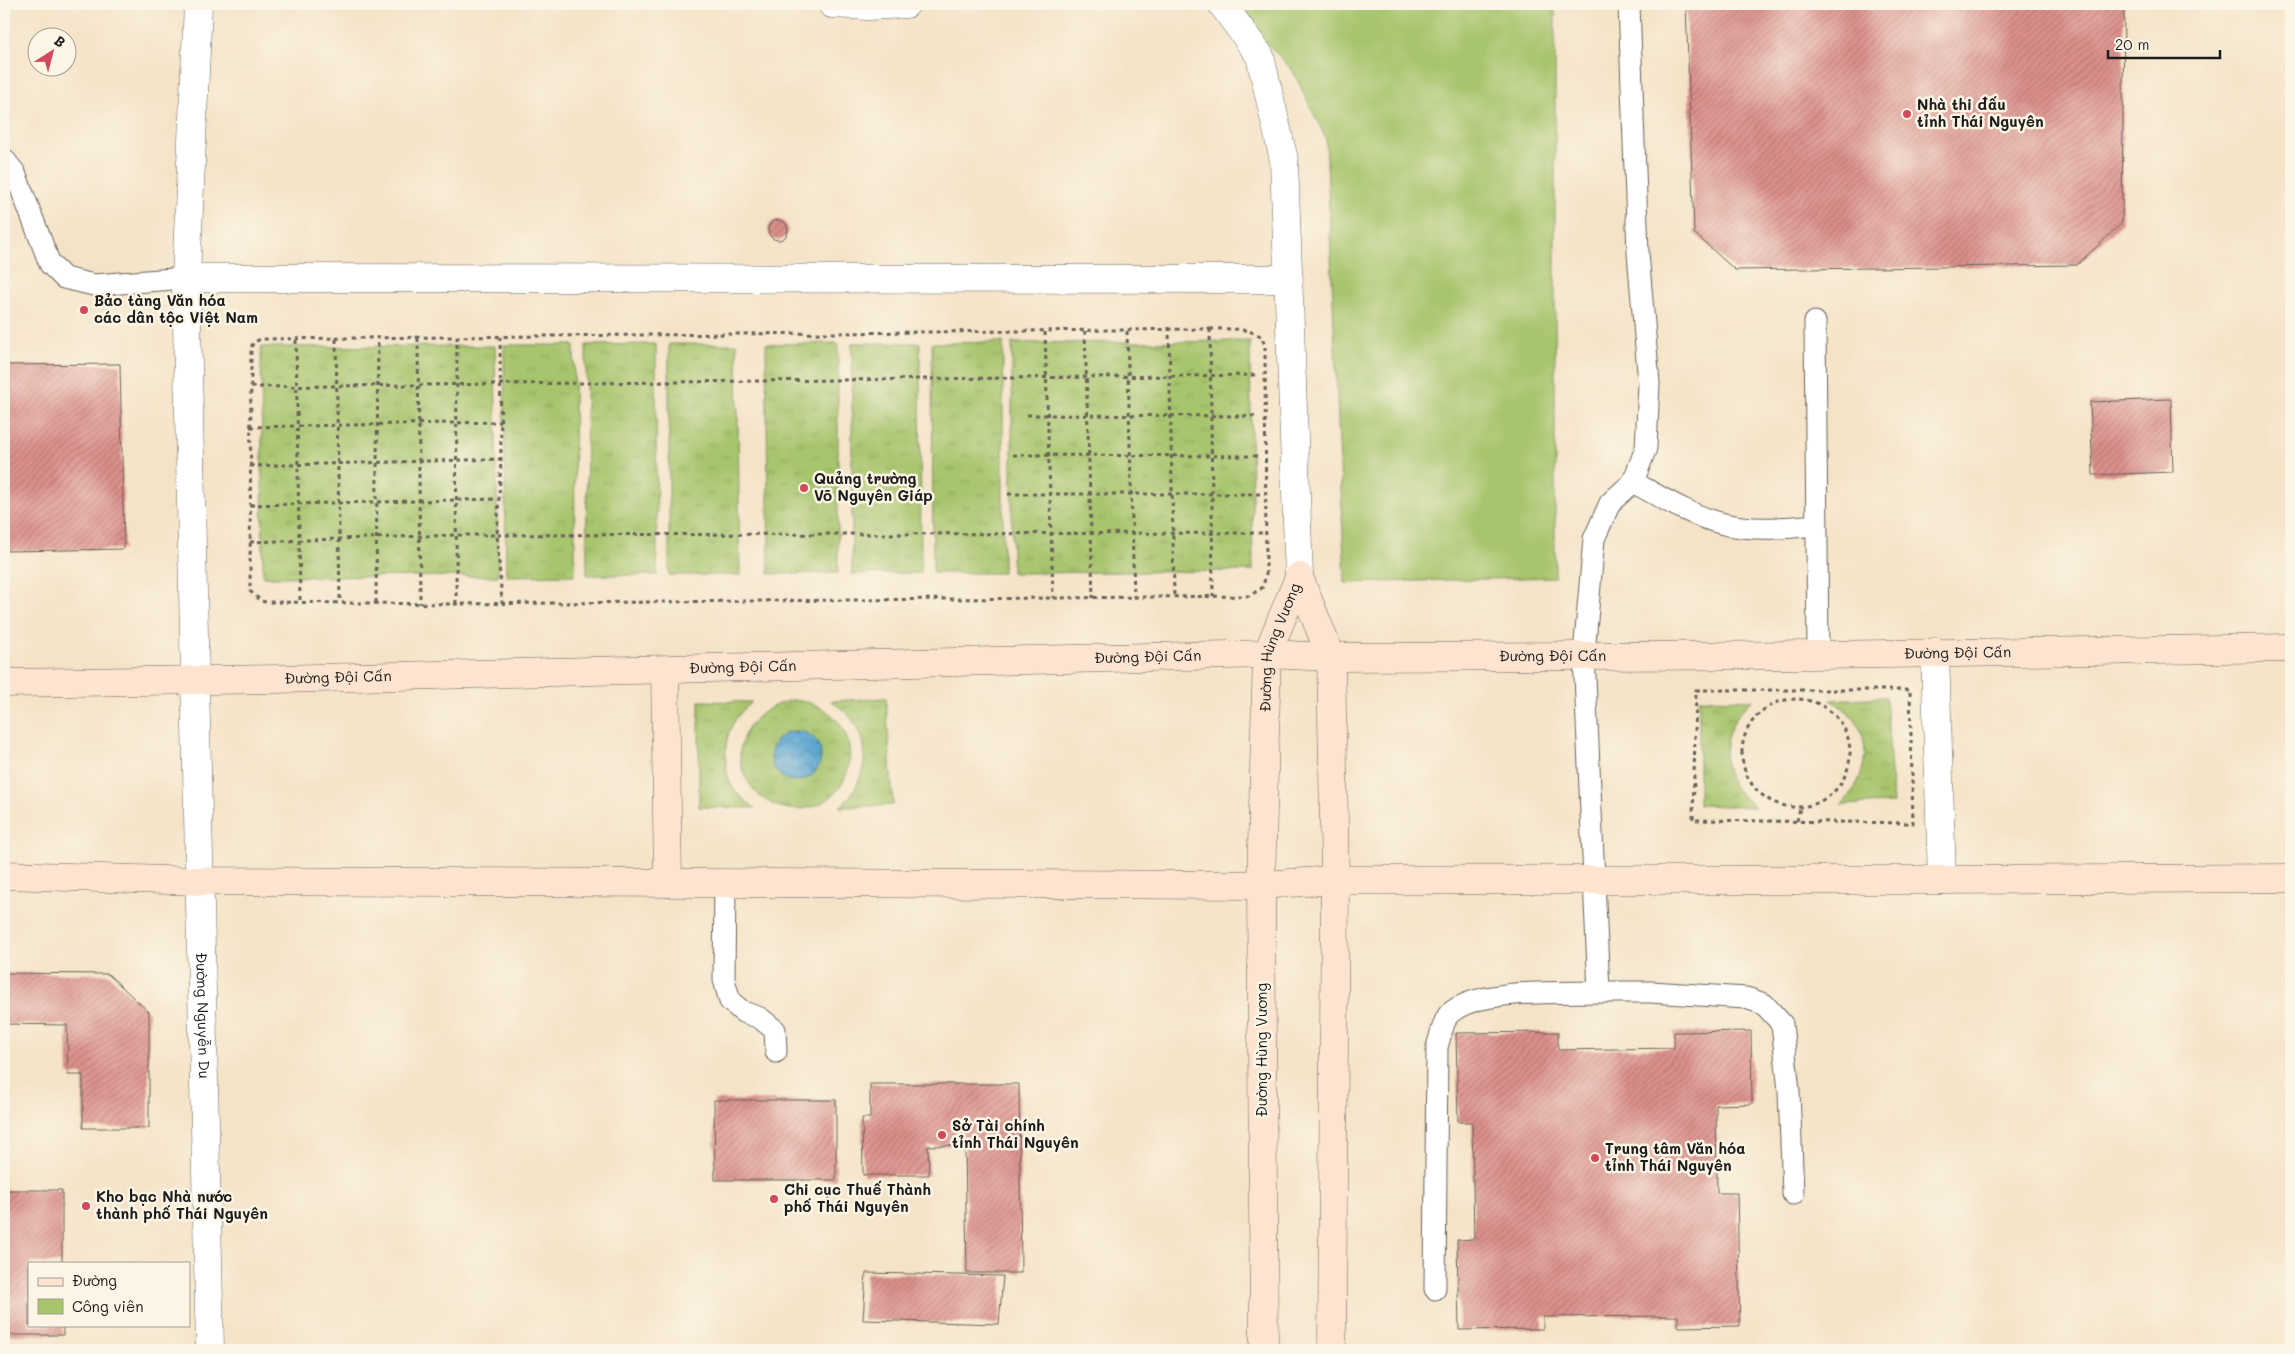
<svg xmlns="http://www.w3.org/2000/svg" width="2295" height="1354" font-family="Mali,sans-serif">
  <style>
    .grass { fill: url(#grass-tufts); stroke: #627044; fill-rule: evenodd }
    .park { fill: #a7c56d; stroke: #627044 }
    .water { fill: url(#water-waves); stroke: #3b6077 }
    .building { fill: url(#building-hatch) }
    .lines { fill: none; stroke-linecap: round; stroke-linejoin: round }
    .lane-casing { stroke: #686258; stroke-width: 23 }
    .street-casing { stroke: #686258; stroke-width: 29 }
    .secondary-casing { stroke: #686258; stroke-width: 29 }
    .path { stroke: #686258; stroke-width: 3; stroke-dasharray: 4 4; stroke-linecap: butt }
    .lane { stroke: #fff; stroke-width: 21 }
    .street { stroke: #fff; stroke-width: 28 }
    .secondary { stroke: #fde4d1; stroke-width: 28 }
    .poi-dot { fill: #d1495b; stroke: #fcf5e5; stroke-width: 2 }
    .labels { text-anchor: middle; stroke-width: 5; stroke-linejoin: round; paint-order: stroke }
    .poi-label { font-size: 15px; font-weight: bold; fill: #1c1c1c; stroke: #fcf5e5; text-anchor: start }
    .street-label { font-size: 15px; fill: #1c1c1c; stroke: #fcf5e5 }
  </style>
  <defs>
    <pattern id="grass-tufts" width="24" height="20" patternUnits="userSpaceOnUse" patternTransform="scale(1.25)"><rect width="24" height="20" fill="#a7c56d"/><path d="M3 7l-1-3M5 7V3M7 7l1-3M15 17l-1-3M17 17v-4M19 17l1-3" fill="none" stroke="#8fa95e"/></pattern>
    <pattern id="water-waves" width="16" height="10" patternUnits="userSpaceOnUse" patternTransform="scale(1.25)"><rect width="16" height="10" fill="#5aa5d2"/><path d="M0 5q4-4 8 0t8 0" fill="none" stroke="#4a86aa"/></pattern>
    <pattern id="building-hatch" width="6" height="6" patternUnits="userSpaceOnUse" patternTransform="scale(1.25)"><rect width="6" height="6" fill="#dd908c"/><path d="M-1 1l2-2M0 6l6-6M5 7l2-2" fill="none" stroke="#b27572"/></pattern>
  </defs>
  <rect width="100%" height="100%" fill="#fcf5e5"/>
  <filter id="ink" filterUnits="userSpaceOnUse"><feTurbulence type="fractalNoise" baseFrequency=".02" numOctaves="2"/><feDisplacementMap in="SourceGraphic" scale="10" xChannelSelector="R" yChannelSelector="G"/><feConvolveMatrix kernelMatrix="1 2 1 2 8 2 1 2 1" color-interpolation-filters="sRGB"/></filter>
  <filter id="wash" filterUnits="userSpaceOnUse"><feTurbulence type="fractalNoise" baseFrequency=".0096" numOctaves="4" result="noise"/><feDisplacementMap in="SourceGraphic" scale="20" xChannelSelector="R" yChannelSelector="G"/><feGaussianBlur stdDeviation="1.12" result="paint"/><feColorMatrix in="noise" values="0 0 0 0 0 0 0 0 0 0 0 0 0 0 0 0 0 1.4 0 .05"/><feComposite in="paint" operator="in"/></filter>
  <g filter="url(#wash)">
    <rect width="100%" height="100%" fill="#f4e3c7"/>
    <path class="grass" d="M1250 341 1253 571 1012 573V343Z
      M1003 342V573H933L932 343Z
      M838 343V573L769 574 766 344Z
      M852 343H920L921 573 852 574Z
      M656 344 657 575H587L586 345Z
      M669 344H737L740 575H669Z
      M504 345H574L575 575 506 576Z
      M495 346 498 576 263 577 261 347Z
      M1886 697 1893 803 1841 805C1863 785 1874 746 1855 720 1848 711 1839 705 1831 700Z
      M886 698 893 805 840 807C863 787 874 748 854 722 848 713 839 707 831 701Z
      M1699 699 1753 700C1728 718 1716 756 1733 784 1738 794 1747 800 1755 807L1699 805Z
      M792 700C873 705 865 813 791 809 777 808 764 801 755 791 722 753 748 709 792 700ZM793 731 802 732 814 774C803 781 795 783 782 777L785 734Z
      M699 701 752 702C731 719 724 737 726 764 727 771 728 780 732 786 738 795 747 802 755 808L699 807Z"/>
    <path class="park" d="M1240 4H1555V577L1345 583 1326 139 1293 71 1249 24Z"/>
    <path class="water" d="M771 756a25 25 0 1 1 50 0a25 25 0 1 1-50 0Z"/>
    <g id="blocks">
      <path class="building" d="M1686 4H2124L2122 223 2077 265 1735 270 1694 233Z
        M768 230a10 10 0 1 1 20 0a10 10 0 1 1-20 0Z
        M120 364 124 549 7 551 4 365Z
        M2171 399 2173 472 2093 475 2090 402Z
        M4 973 108 974 149 1012V1128H83V1075H68L67 1025 4 1024Z
        M1751 1031 1752 1104 1716 1105 1717 1193H1737L1740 1326 1678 1327V1316L1543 1317V1329L1459 1330 1457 1240 1474 1239 1472 1122H1458L1456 1033 1558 1032V1050L1674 1048V1032Z
        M870 1084H1019L1021 1273H967L965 1145 928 1146 929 1175H863L862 1118H870Z
        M714 1100H836V1180H715Z
        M4 1190H62V1263H29V1325H63V1335H4Z
        M866 1273 1003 1276 999 1324 863 1320Z"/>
    </g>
  </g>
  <g filter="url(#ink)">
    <use href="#blocks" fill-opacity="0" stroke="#686258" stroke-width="1"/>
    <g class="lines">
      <defs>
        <path id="lane" d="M1629 4 1638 253 1649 383 1646 448 1633 482 1610 503 1594 539 1584 654 1599 992H1651L1746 998 1764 1004 1782 1024 1789 1091 1793 1194
          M4 159 15 173 50 264 64 278 94 285 186 278
          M1815 322 1818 655
          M1633 482C1662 498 1691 516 1724 524 1754 531 1785 528 1815 525
          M725 883 724 980 730 1001 743 1012 760 1018 775 1030 776 1052
          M1435 1289 1437 1047C1440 1038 1443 1021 1449 1014 1477 988 1561 993 1599 992"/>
        <g id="street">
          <path id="s1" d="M198 4 186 278 210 1350"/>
          <path d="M832 4 868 6 906 4"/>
          <path d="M1222 4 1260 56 1284 160 1299 577"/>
          <path d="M186 278 1289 279"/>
          <path d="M1935 652 1942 880"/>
        </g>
        <g id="secondary">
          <path d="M1299 577 1331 657 1335 880 1332 1350"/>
          <path d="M665 670 668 883"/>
          <path id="s2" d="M4 683 277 679 1267 654 1331 657 1818 655 2291 648"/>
          <path d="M4 875 199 881 1261 885 1335 880H1942L2291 878"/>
          <path id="s3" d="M1264 1350 1261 885 1267 654 1299 577"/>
        </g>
      </defs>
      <use href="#lane" class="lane-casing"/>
      <use href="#street" class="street-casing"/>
      <use href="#secondary" class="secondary-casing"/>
      <path class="path" d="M1169 327 1174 597
        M1210 329C1228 329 1246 327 1262 337L1265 346 1266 576 1262 588 1249 596 456 604 266 602 261 601 250 591 251 347 254 342 261 339Z
        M1210 329 1213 596
        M1085 331 1093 598
        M1127 331 1134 597
        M1045 332 1053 598
        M500 337 501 459 497 535 502 603
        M418 338 420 604
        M336 339 340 603
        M296 340 300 602
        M251 387 1259 375
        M1027 415 1259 416
        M250 427 500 422
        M1013 455 1260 456
        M250 466 501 459
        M1008 494H1262
        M250 505 499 499
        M250 542 457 535 1266 533
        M376 603 378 338
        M456 604 457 338
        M1696 690H1910L1913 823 1693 820Z
        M1742 753a54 54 0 1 1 108 0a54 54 0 1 1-108 0Z
        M1797 821 1800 808"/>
      <use href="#lane" class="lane"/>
      <use href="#street" class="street"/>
      <use href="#secondary" class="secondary"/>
    </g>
  </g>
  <g class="poi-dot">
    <circle cx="1907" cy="114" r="5"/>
    <circle cx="84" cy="310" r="5"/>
    <circle cx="804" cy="488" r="5"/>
    <circle cx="942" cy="1135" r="5"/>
    <circle cx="1595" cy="1158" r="5"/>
    <circle cx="774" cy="1199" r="5"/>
    <circle cx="86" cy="1206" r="5"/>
  </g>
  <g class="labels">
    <g class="poi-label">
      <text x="1917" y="110">Nhà thi đấu<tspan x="1917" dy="17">tỉnh Thái Nguyên</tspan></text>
      <text x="94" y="306">Bảo tàng Văn hóa<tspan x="94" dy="17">các dân tộc Việt Nam</tspan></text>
      <text x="814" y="484">Quảng trường<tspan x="814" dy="17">Võ Nguyên Giáp</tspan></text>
      <text x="952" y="1131">Sở Tài chính<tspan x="952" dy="17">tỉnh Thái Nguyên</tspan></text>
      <text x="1605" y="1154">Trung tâm Văn hóa<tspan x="1605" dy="17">tỉnh Thái Nguyên</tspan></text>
      <text x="784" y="1195">Chi cục Thuế Thành<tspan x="784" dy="17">phố Thái Nguyên</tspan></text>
      <text x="96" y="1202">Kho bạc Nhà nước<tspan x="96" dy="17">thành phố Thái Nguyên</tspan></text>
    </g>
    <g class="street-label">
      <text dy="5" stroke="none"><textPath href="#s3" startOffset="705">Đường Hùng Vương</textPath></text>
      <text dy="5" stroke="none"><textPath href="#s2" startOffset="1954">Đường Đội Cấn</textPath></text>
      <text dy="5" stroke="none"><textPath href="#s2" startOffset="1549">Đường Đội Cấn</textPath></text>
      <text dy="5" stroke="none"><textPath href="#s2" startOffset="1144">Đường Đội Cấn</textPath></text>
      <text dy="5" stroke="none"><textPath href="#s2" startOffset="739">Đường Đội Cấn</textPath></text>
      <text dy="5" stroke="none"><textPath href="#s2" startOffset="334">Đường Đội Cấn</textPath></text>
      <text dy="5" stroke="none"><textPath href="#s1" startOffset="1012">Đường Nguyễn Du</textPath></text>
      <text transform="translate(1262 1050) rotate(-90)" y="5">Đường Hùng Vương</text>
    </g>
  </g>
  <rect width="2295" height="1354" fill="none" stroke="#fcf5e5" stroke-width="20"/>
  <rect x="28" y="1262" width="162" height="65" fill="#fcf5e5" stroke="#a29e95"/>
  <rect x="38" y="1278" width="25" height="8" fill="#fde4d1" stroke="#a29e95"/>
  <text x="72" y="1286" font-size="15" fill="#1c1c1c">Đường</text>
  <rect x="38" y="1299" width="25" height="15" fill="#a7c56d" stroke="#a29e95"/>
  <text x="72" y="1312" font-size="15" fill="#1c1c1c">Công viên</text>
  <g transform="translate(52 52) rotate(36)"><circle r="24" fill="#fcf5e5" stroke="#a29e95"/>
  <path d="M0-4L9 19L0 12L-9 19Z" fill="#d1495b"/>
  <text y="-8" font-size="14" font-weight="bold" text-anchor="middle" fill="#1c1c1c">B</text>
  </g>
  <path d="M2108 50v8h112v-8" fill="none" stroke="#1c1c1c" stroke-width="2.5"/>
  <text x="2115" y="50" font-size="15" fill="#1c1c1c" stroke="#fcf5e5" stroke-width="4" paint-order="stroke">20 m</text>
</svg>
